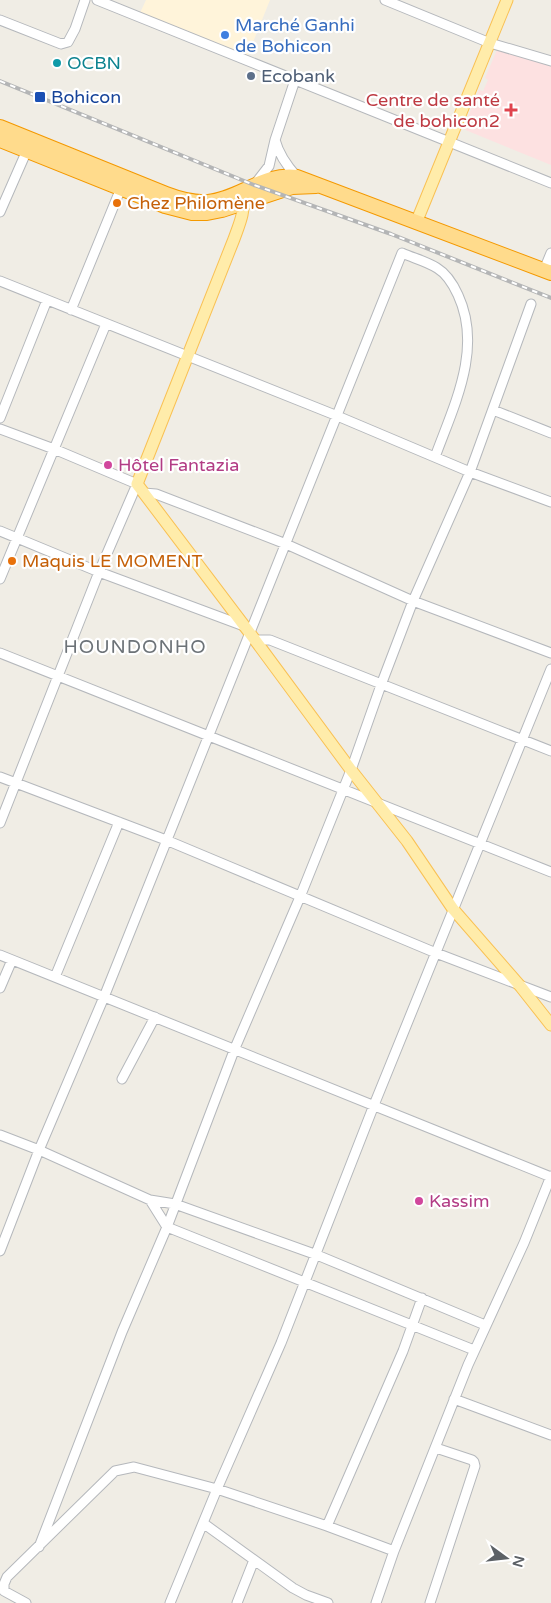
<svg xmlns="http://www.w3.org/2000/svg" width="551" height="1603" font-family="'Varela Round',sans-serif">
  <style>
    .commercial { fill: #fff4da }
    .medical { fill: #fde1e1 }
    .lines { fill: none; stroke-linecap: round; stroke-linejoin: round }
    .minor-casing { stroke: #b5b8bc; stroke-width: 11 }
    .major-casing { stroke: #f9c154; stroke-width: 13 }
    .highway-casing { stroke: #f49900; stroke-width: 16 }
    .minor { stroke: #fff; stroke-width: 9 }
    .major { stroke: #ffecaa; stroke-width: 11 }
    .highway { stroke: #ffdb8c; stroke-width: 14 }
    .rail-casing { stroke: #b4b5b6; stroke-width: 4 }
    .rail { stroke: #fff; stroke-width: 2; stroke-dasharray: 5.5; stroke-linecap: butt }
    .shop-dot { fill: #3f7fe0; stroke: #fff; stroke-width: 2 }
    .culture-dot { fill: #0f9aa8; stroke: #fff; stroke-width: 2 }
    .service-dot { fill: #5c6f8a; stroke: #fff; stroke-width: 2 }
    .transit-dot { fill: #1a4fb4; stroke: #fff; stroke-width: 2 }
    .health-dot { fill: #e0444e; stroke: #fff; stroke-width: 2 }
    .food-dot { fill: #e8710a; stroke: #fff; stroke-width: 2 }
    .hotel-dot { fill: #d1479c; stroke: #fff; stroke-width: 2 }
    .labels { text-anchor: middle; stroke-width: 4.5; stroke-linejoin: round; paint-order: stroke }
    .shop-label { font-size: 18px; fill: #366cbe; stroke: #fff; text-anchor: start }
    .culture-label { font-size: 18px; fill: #0d838f; stroke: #fff; text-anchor: start }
    .service-label { font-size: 18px; fill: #4e5e75; stroke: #fff; text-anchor: start }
    .transit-label { font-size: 18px; fill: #164399; stroke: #fff; text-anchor: start }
    .health-label { font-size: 18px; fill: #be3a42; stroke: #fff; text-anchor: end }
    .food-label { font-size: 18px; fill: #c56008; stroke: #fff; text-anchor: start }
    .hotel-label { font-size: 18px; fill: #b23c85; stroke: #fff; text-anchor: start }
    .neighbourhood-label { font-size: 19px; letter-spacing: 1px; fill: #6d7378; stroke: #fff }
  </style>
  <rect width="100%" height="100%" fill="#f0ede5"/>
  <path class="commercial" d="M146 0H270L247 57 140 13Z"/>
  <path class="medical" d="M499 45 551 66V165L463 129 479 90 483 91 488 80 485 78Z"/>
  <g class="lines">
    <defs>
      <path id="minor" d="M97 0 551 183
        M385 0 490 43 551 61
        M0 20 61 44 68 42 75 29 85 0
        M275 140C279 155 287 166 297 177
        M255 184 269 166 275 140 295 80
        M0 212 28 148
        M544 270 551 253
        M0 281 335 415 470 472 551 502
        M71 310 121 188
        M493 410 551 433
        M0 418 47 300
        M0 429 54 449 137 484 99 572 0 823
        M144 493 156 494 286 544 413 601 551 653
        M0 531 99 572 244 626
        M0 579 106 324
        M255 640H270L551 751
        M0 653 551 872
        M0 777 166 840 436 953 551 997
        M0 955 551 1177
        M55 977 119 822
        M0 988 12 960
        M122 1079 155 1017
        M0 1135 39 1150 150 1200 175 1204 317 1255 485 1325
        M150 1200 167 1227 474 1350
        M0 1251 39 1150 104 997 402 253C413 258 426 261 437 268 447 274 453 284 458 295 483 349 454 405 435 457
        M454 1399 551 1435
        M203 1523 293 1588 306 1595 328 1603
        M327 1526 394 1551
        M39 1547 122 1332 167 1227 235 1048 300 897 351 770 381 685 413 601 470 472 531 304
        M26 1603 4 1591V1584L7 1577 115 1471 134 1467 217 1489 327 1526 403 1351 422 1298
        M170 1603 217 1489 281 1343 374 1105 551 669
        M237 1603 254 1560
        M376 1603 394 1551 468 1365 524 1243 551 1176
        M430 1603 475 1466 474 1462 472 1460 436 1448"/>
      <path id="major" d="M242 196C246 210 239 225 234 239L137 484 255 640 351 770 407 841 453 909 521 987 551 1025
        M416 223 507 0"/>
      <path id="highway" d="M0 127 166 194C179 199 193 203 208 202 239 199 265 172 297 177L551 273
        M0 140 165 206 192 213H207L222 210 292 187 316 186"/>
    </defs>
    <use href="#minor" class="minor-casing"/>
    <use href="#major" class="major-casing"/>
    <use href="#highway" class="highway-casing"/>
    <use href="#minor" class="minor"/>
    <use href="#major" class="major"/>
    <use href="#highway" class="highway"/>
    <defs>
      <path id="rail" d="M0 81 254 185 391 234 551 298"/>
    </defs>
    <use href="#rail" class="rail-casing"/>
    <use href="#rail" class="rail"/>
  </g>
  <circle class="shop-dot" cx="225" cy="35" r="5"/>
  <circle class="culture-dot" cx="57" cy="63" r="5"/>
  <circle class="service-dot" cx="251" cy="76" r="5"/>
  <rect class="transit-dot" x="34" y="91" width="12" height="12" rx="2.5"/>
  <path class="health-dot" d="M508.5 102.5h5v5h5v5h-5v5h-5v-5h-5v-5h5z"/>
  <g class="food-dot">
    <circle cx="117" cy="203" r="5"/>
    <circle cx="12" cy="561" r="5"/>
  </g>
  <g class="hotel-dot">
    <circle cx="108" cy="465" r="5"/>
    <circle cx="419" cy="1201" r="5"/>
  </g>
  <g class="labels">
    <g class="shop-label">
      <text x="235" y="31">Marché Ganhi<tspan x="235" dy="21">de Bohicon</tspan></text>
    </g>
    <g class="culture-label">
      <text x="67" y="69">OCBN</text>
    </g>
    <g class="service-label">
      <text x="261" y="82">Ecobank</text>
    </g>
    <g class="transit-label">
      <text x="51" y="103">Bohicon</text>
    </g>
    <g class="health-label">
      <text x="500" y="106">Centre de santé<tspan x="500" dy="21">de bohicon2</tspan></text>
    </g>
    <g class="food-label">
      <text x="127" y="209">Chez Philomène</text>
      <text x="22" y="567">Maquis LE MOMENT</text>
    </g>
    <g class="hotel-label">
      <text x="118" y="471">Hôtel Fantazia</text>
      <text x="429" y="1207">Kassim</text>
    </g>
    <g class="neighbourhood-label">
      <text x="135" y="653">HOUNDONHO</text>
    </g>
  </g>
  <g transform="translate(506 1558) rotate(105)" stroke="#ffffff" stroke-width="4" paint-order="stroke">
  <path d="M0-4L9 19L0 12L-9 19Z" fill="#5c6166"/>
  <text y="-8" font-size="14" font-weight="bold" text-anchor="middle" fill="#5c6166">N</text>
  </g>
</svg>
